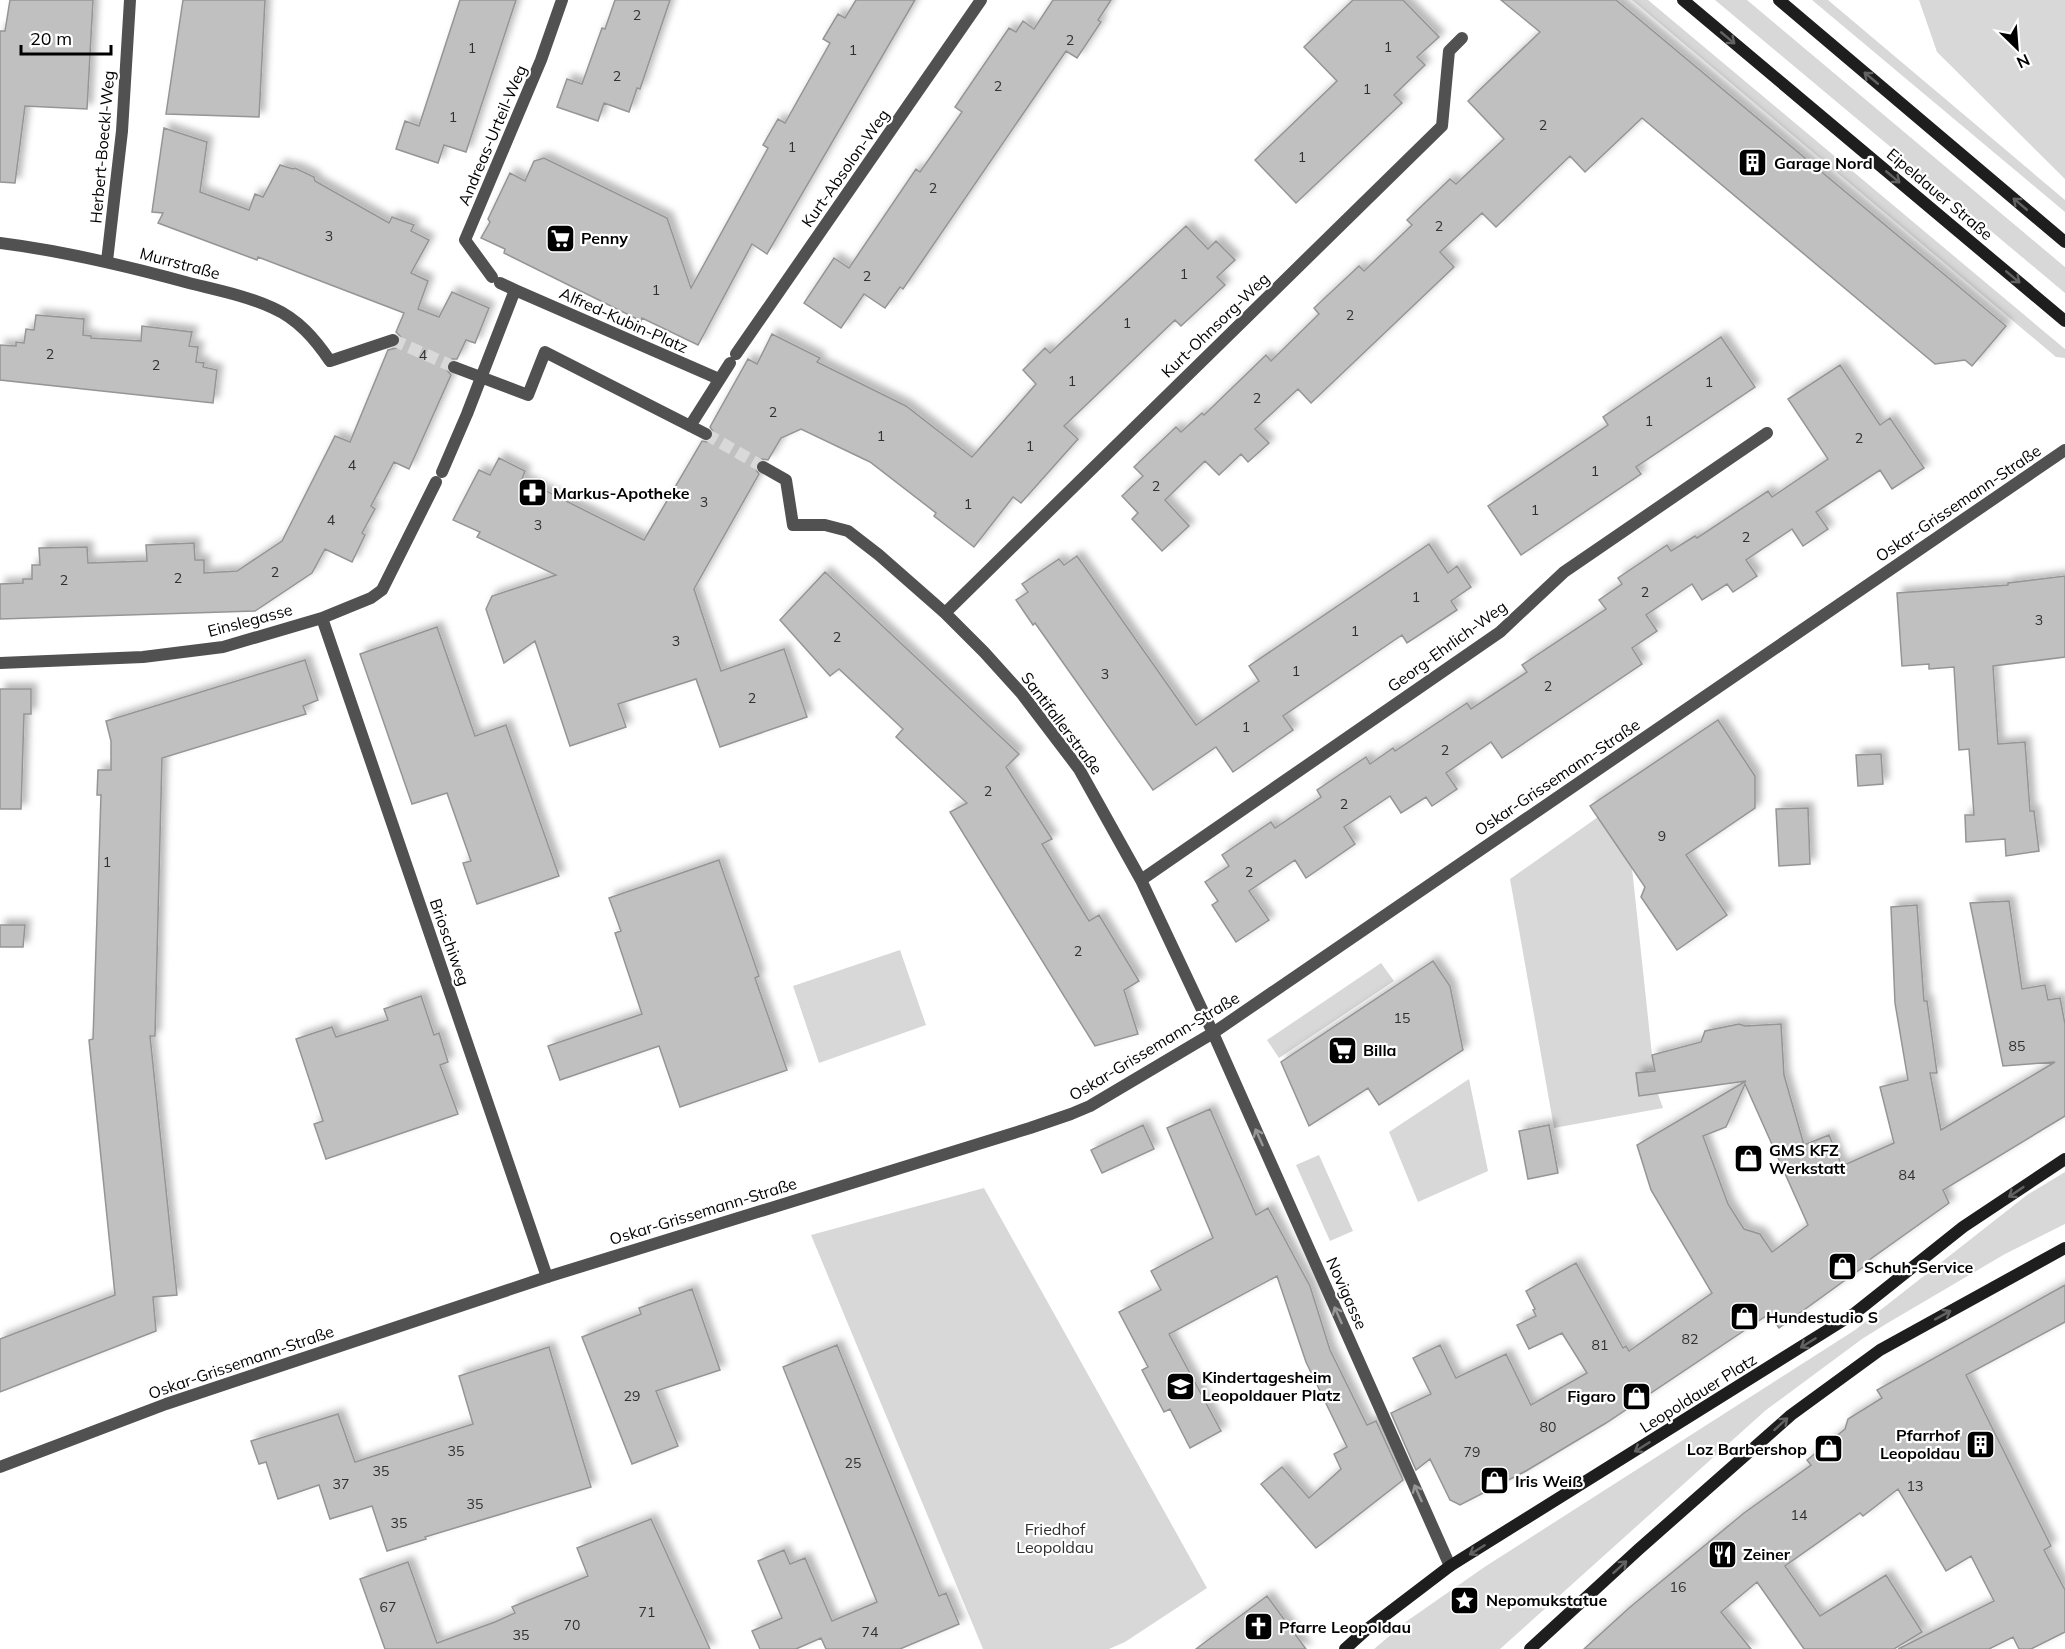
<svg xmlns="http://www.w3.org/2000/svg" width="2065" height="1649" font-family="Mulish,sans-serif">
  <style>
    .green { fill: #d8d8d8 }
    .building { fill: #c0c0c0; stroke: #959595; stroke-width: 1.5; fill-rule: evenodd; filter: url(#shadow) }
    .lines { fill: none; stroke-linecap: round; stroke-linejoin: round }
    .street-tunnel { stroke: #d9d9d9; stroke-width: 12; stroke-dasharray: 12 6; stroke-linecap: butt }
    .lane { stroke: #515151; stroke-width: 12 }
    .street { stroke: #515151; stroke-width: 12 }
    .secondary { stroke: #1e1e1e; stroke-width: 12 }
    .oneway { stroke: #626262 }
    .oneway2 { stroke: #979797 }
    .labels { text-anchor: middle; stroke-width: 4.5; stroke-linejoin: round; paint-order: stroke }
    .number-label { font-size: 14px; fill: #303030 }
    .street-label { font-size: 16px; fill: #000; stroke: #fff }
    .poi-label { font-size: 16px; font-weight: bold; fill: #000; stroke: #fff; text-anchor: start }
    .park-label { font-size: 16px; fill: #2f2f2f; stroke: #fff }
  </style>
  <defs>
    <filter id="shadow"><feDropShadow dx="5.5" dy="-5.5" stdDeviation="3" flood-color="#0004"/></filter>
  </defs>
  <rect width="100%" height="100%" fill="#fff"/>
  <path class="green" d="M1632 0H1648L2065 349V358L2056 357Z
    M1715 0H1747L1791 37 2065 267V293Z
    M1812 0H1828L2065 200V212Z
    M1919 0H2065V179L1937 52Z
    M1598 817 1632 868 1652 1055 1658 1094 1663 1108 1554 1128 1510 879Z
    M900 950 926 1025 819 1063 793 986Z
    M1381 963 1394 981 1279 1058 1267 1040Z
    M1469 1079 1488 1171 1418 1202 1389 1132Z
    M1319 1155 1353 1231 1330 1241 1296 1165Z
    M2065 1172V1224L2005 1254 1886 1324 1862 1339 1766 1410 1500 1649H1374L1407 1621 1486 1566 1855 1330 2027 1195Z
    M984 1188 1207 1588 1125 1642 1109 1649H983L811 1235Z"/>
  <path class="building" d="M10 0H93L87 109 25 106 15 183 0 182V31H5Z
    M183 0H265L259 117 166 114Z
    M460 0H516L466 152 444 145 438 163 396 149 405 121 419 126Z
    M615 0H670L640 89 637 88 629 112 604 103 598 121 557 107 567 79 582 84 602 28 605 29Z
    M856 0H915L767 254 752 244 698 345 642 318 641 321 504 253 505 249 481 238 490 222 488 219 510 173 525 181 534 161 544 158 667 218 691 288 768 148 763 145 778 119 785 123 830 43 823 39 838 14 845 18Z
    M1053 0H1111L1098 20 1101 22 1077 58 1066 51 903 289 900 287 885 308 864 294 841 328 804 303 834 258 849 268 916 169 920 172 962 112 955 107 1009 28 1016 32 1023 21 1034 29Z
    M1353 0H1403L1439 37 1417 57 1425 65 1394 95 1402 103 1296 203 1255 160 1337 81 1304 47Z
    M1501 0H1616L2006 326 1972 366 1965 360 1935 364 1642 118 1585 172 1570 156 1496 227 1482 213 1440 252 1454 267 1311 403 1298 389 1255 429 1269 443 1248 462 1241 454 1219 475 1205 461 1165 500 1189 526 1162 551 1132 519 1138 513 1122 496 1143 476 1134 467 1176 427 1181 432 1202 413 1204 415 1266 355 1271 361 1319 314 1314 308 1359 266 1364 271 1412 225 1407 220 1450 179 1456 184 1504 139 1468 101 1540 32Z
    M164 128 207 142 200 192 249 210 255 194 263 197 280 165 293 169 295 168 314 177 315 181 389 223 392 217 414 225 411 231 429 240 411 273 428 281 418 309 439 317 452 292 489 308 475 343 466 340 457 359H452L447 364 446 369 451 375 409 469 394 462 371 506 375 509 362 533 365 535 352 562 325 549 312 573 255 611 0 619V584L23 583V579H32V565H40L39 548 87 547 88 563 147 561 146 545 194 543 195 560H204V573L237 571 282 541 335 436 350 442 388 350 396 348 401 342V337L396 332 404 313 258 257 257 260 158 223 163 213 152 212Z
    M1186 226 1208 249 1216 241 1235 260 1217 277 1225 285 1181 326 1175 320 1064 426 1078 439 1021 503 1013 497 974 547 934 516 936 513 870 462 801 429 781 438 768 460 762 459 756 462 755 468 759 474 694 589 721 671 784 649 807 717 720 747 696 679 618 704 626 727 570 746 535 641 504 663 486 609 492 596 556 575 477 537 480 532 453 520 479 470 490 475 499 458 525 471 522 479 644 540 702 441 707 442 713 438 714 433 710 427 748 359 757 364 772 334 820 358 817 362 906 406 972 457 1036 384 1023 370 1045 348 1050 353Z
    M36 315 84 319 83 335 91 336V338L141 341 142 326 192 332 189 346 198 347 196 362 204 363 203 367 217 370 213 403 0 380V345L16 346V342L24 343 26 329 34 330Z
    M1721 337 1755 387 1636 467 1641 474 1521 555 1488 506 1608 425 1603 417Z
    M1840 365 1880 425 1890 418 1924 468 1892 489 1880 470 1816 512 1828 529 1803 546 1792 529 1746 560 1757 576 1733 592 1727 584 1702 600 1692 584 1646 615 1657 631 1632 648 1642 664 1502 758 1491 742 1446 773 1457 789 1432 806 1426 797 1401 813 1390 796 1344 827 1355 844 1306 878 1295 860 1249 891 1269 920 1236 942 1212 905 1218 901 1205 882 1229 866 1222 855 1271 822 1275 828 1321 797 1317 790 1366 757 1370 764 1393 748 1395 751 1467 703 1471 709 1527 672 1522 665 1606 609 1599 600 1622 584 1618 578 1667 545 1671 551 1695 536 1697 538 1768 491 1772 497 1828 459 1788 399Z
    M1429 544 1448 573 1457 566 1471 587 1451 601 1457 610 1407 643 1402 635 1283 716 1293 730 1233 772 1216 747 1153 790 1035 623 1033 625 1016 600 1028 592 1022 584 1059 559 1064 565 1077 556 1196 725 1259 681 1249 666Z
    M825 572 1019 754 1006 767 1052 839 1042 844 1089 921 1099 915 1139 981 1124 990 1138 1034 1095 1046 950 812 967 803 896 737 903 729 839 669 830 676 780 620Z
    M2065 576V657L1993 666 1998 744 2025 742 2030 811H2034L2039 851 2006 856 2005 839 1966 842 1965 815H1974L1969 749 1959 750 1954 667 1929 669V664L1902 666 1897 593 2008 585V583Z
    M437 627 475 736 506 725 559 876 477 904 463 863 471 861 447 793 412 804 360 654Z
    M305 660 318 700 303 706 306 714 162 758 155 1036H150L177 1295 153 1297 156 1331 0 1392V1339L115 1295 89 1040 93 1039 101 795H97L98 770H111V741L106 721Z
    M0 689H31V714H24L21 809H0Z
    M1718 720 1755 776V808L1686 855 1727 915 1677 950 1641 897 1645 887 1590 806Z
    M1881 754 1883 784 1858 786 1856 755Z
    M1808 808 1810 864 1779 866 1776 809Z
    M719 860 759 976 755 978 787 1070 680 1107 659 1046 560 1080 548 1046 642 1014 615 933 621 931 609 898Z
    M2009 901 2022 989 2045 985 2048 1000 2060 998 2065 1024V1116L1943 1190 1949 1203 1865 1263 1866 1265 1779 1328 1769 1314 1606 1423 1526 1471 1460 1505 1450 1500 1430 1459 1416 1470 1391 1413 1431 1394 1413 1358 1440 1345 1456 1378 1506 1354 1531 1405 1587 1373 1562 1333 1529 1349 1517 1325 1536 1316 1533 1310 1535 1309 1526 1291 1576 1263 1623 1348 1626 1346 1629 1351 1712 1293 1651 1190 1637 1145 1746 1081 1639 1096 1636 1073 1655 1071 1652 1055 1701 1042 1705 1031 1739 1024 1745 1026 1781 1024 1784 1075 1804 1145 1829 1135 1842 1166 1894 1143 1880 1087 1908 1080 1895 1003 1891 907 1917 905 1924 1001H1927L1937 1073H1930L1941 1130 2055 1062 2003 1066 1970 903ZM1745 1084 1808 1225 1772 1252 1760 1234 1744 1229 1728 1204 1703 1136 1726 1127Z
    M0 925H25L23 947H0Z
    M1433 961 1450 986 1463 1050 1379 1105 1368 1088 1309 1126 1281 1062Z
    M421 996 434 1035 439 1033 448 1062 440 1065 458 1114 326 1159 314 1124 323 1121 296 1039 332 1027 336 1037 388 1020 384 1009Z
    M1210 1109 1256 1215 1268 1208 1310 1286 1330 1350 1367 1425 1376 1421 1403 1480 1316 1548 1261 1484 1282 1467 1309 1498 1341 1469 1334 1454 1347 1447 1306 1362 1277 1276 1169 1334 1221 1431 1190 1448 1170 1409 1164 1412 1142 1370 1148 1367 1119 1312 1161 1290 1151 1271 1213 1238 1167 1128Z
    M1143 1125 1154 1149 1102 1173 1091 1150Z
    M1549 1125 1558 1173 1528 1179 1519 1131Z
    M2065 1285V1322L1966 1375 2051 1546 2044 1550 2065 1590V1632L2031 1649H2019L2013 1637 1989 1649H1898L1994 1601 1971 1556 1946 1571 1898 1489 1863 1516 1860 1513 1785 1566 1820 1616 1886 1575 1922 1632 1894 1649H1804L1757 1582 1721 1612 1751 1649H1584L1629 1608 1744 1513 1811 1465 1807 1460 1845 1429 1848 1419 1882 1398 1877 1390Z
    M692 1289 720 1370 656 1391 678 1446 632 1464 582 1337 641 1314 639 1308Z
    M837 1345 939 1596 946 1593 959 1624 900 1649H826L821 1638 796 1649H760L752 1631 782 1618 758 1561 784 1550 790 1564 805 1558 832 1621 877 1602 783 1367Z
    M549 1347 591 1487 425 1537 426 1539 387 1551 372 1506 330 1519 319 1485 278 1499 266 1462 259 1464 251 1441 338 1414 355 1462 473 1424 459 1376Z
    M651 1519 710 1649H385L360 1579 408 1562 437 1643 495 1622 515 1613 512 1607 588 1576 577 1548Z
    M1267 1596 1306 1649H1196Z"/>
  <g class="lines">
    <path class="street-tunnel" d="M393 340 454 367
      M706 434 763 467"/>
    <path class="lane" d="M107 261 122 131 130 0
      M492 277 465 240 541 60 562 0
      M322 618 547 1277
      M0 663 143 657 223 647 322 618 371 598 382 590 436 482"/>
    <path class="street" d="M0 243C64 251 127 266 189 283 217 290 247 296 273 308 298 319 315 339 330 361L393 340
      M515 290 719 379
      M736 354 981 0
      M454 367 528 395 545 352 706 434
      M690 426 730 363
      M763 467 786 480 793 525H825L848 531 879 555 945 613 984 652 1022 694 1079 769 1141 880 1213 1033 1450 1566
      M442 472 467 414 515 290 500 283
      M945 613 1442 126 1449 51 1462 38
      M1141 880 1500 632 1564 572 1767 433
      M0 1467 166 1404 547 1277 1030 1128 1071 1114 1090 1106 1213 1033 2065 450"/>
    <path class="secondary" d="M1683 0 2065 321
      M1779 0 2065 242
      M1345 1649 1366 1630 1450 1566 1855 1313 1963 1227 2065 1159
      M1530 1649 1639 1549 1791 1415 1880 1350 2065 1248"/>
  </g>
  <defs><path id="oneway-shaft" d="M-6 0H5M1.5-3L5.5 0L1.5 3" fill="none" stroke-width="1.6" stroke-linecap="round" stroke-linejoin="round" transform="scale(1.5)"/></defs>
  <g class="oneway">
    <use href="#oneway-shaft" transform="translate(1728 38) rotate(40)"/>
    <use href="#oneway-shaft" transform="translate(1871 78) rotate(-140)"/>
    <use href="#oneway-shaft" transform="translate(1893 177) rotate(40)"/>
    <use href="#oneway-shaft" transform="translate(2020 204) rotate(-140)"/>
    <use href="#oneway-shaft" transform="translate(2013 277) rotate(40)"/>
    <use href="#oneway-shaft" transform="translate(2016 1192) rotate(146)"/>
    <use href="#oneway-shaft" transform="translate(1943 1315) rotate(-29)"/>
    <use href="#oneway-shaft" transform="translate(1808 1343) rotate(148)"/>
    <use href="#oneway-shaft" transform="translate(1781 1424) rotate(-42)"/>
    <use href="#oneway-shaft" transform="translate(1642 1447) rotate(148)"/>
    <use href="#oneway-shaft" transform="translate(1477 1550) rotate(148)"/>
    <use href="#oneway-shaft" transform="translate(1620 1567) rotate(-42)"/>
  </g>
  <g class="oneway2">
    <use href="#oneway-shaft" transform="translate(1259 1137) rotate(-114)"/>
    <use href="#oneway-shaft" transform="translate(1338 1315) rotate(-114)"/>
    <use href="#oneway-shaft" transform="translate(1418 1493) rotate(-114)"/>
  </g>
  <defs>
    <symbol id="building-square" viewBox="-11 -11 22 22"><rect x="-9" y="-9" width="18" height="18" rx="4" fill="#000" stroke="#fff"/><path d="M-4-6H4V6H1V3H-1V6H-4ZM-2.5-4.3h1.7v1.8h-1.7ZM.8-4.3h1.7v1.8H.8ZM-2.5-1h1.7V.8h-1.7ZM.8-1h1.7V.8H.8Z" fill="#fff"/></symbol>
    <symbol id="supermarket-square" viewBox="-11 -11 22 22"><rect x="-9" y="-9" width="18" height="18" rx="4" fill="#000" stroke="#fff"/><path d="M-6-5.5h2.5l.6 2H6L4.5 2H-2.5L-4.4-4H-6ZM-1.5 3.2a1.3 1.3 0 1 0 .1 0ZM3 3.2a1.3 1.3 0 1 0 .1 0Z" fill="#fff"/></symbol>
    <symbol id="pharmacy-square" viewBox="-11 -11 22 22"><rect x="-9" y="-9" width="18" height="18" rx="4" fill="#000" stroke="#fff"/><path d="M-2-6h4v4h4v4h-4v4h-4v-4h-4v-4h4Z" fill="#fff"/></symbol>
    <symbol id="shop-square" viewBox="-11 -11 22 22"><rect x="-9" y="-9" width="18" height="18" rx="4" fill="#000" stroke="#fff"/><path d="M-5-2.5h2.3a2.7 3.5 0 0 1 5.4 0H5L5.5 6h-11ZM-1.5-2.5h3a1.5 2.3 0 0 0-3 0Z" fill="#fff"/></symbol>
    <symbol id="school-square" viewBox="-11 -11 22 22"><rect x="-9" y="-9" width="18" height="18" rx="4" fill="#000" stroke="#fff"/><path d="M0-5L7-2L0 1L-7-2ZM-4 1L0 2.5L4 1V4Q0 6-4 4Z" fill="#fff"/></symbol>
    <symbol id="restaurant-square" viewBox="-11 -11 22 22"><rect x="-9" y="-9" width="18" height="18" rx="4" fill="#000" stroke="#fff"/><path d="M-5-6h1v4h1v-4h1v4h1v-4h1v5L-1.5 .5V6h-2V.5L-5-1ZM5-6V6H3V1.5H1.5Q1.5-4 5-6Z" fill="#fff"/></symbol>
    <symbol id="sight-square" viewBox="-11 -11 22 22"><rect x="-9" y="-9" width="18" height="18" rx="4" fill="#000" stroke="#fff"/><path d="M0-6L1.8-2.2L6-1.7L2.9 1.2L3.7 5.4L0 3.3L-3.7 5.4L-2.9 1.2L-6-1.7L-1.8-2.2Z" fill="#fff"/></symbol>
    <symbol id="church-square" viewBox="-11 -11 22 22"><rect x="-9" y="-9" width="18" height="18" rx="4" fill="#000" stroke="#fff"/><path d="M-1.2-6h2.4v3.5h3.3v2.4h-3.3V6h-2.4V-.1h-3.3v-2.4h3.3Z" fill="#fff"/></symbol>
  </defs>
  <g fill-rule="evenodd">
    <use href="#building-square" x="1736" y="146" width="33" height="33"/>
    <use href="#supermarket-square" x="544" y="222" width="33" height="33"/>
    <use href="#pharmacy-square" x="516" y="476" width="33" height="33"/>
    <use href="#supermarket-square" x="1326" y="1034" width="33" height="33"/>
    <use href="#shop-square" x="1732" y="1142" width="33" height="33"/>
    <use href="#shop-square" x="1826" y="1250" width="33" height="33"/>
    <use href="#shop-square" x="1728" y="1300" width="33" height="33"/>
    <use href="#school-square" x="1164" y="1370" width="33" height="33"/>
    <use href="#shop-square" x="1620" y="1380" width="33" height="33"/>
    <use href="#building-square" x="1964" y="1428" width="33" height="33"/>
    <use href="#shop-square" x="1812" y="1432" width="33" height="33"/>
    <use href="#shop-square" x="1478" y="1464" width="33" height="33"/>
    <use href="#restaurant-square" x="1706" y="1538" width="33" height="33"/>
    <use href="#sight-square" x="1448" y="1584" width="33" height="33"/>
    <use href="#church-square" x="1242" y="1610" width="33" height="33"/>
  </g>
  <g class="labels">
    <g class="number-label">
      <text x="637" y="20">2</text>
      <text x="1070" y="45">2</text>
      <text x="1388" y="52">1</text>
      <text x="472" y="53">1</text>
      <text x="853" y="55">1</text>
      <text x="617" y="81">2</text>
      <text x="998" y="91">2</text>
      <text x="1367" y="94">1</text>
      <text x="453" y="122">1</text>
      <text x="1543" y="130">2</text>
      <text x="792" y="152">1</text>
      <text x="1302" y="162">1</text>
      <text x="933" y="193">2</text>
      <text x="1439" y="231">2</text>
      <text x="329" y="241">3</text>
      <text x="1184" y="279">1</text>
      <text x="867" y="281">2</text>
      <text x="656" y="295">1</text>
      <text x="1350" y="320">2</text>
      <text x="1127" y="328">1</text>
      <text x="50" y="359">2</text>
      <text x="423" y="360">4</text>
      <text x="156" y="370">2</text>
      <text x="1072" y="386">1</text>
      <text x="1709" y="387">1</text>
      <text x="1257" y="403">2</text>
      <text x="773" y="417">2</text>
      <text x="1649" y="426">1</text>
      <text x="881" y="441">1</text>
      <text x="1859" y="443">2</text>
      <text x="1030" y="451">1</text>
      <text x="352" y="470">4</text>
      <text x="1595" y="476">1</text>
      <text x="1156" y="491">2</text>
      <text x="704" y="507">3</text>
      <text x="968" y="509">1</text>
      <text x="1535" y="515">1</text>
      <text x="331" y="525">4</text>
      <text x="538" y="530">3</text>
      <text x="1746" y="542">2</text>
      <text x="275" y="577">2</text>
      <text x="178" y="583">2</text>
      <text x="64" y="585">2</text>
      <text x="1645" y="597">2</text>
      <text x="1416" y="602">1</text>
      <text x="2039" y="625">3</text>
      <text x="1355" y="636">1</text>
      <text x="837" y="642">2</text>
      <text x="676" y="646">3</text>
      <text x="1296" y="676">1</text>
      <text x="1105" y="679">3</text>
      <text x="1548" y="691">2</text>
      <text x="752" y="703">2</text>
      <text x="1246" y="732">1</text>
      <text x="1445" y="755">2</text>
      <text x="988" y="796">2</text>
      <text x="1344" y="809">2</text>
      <text x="1662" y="841">9</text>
      <text x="107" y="867">1</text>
      <text x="1249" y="877">2</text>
      <text x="1078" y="956">2</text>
      <text x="1402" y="1023">15</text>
      <text x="2017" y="1051">85</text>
      <text x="1907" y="1180">84</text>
      <text x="1690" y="1344">82</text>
      <text x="1600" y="1350">81</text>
      <text x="632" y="1401">29</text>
      <text x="1548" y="1432">80</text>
      <text x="456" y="1456">35</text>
      <text x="1472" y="1457">79</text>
      <text x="853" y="1468">25</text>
      <text x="381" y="1476">35</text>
      <text x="341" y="1489">37</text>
      <text x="1915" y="1491">13</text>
      <text x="475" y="1509">35</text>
      <text x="1799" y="1520">14</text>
      <text x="399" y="1528">35</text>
      <text x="1678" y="1592">16</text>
      <text x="388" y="1612">67</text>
      <text x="647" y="1617">71</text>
      <text x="572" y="1630">70</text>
      <text x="870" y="1637">74</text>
      <text x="521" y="1640">35</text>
    </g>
    <g class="street-label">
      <text transform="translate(492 135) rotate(-67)" y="6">Andreas-Urteil-Weg</text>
      <text transform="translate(102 147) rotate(-85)" y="6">Herbert-Boeckl-Weg</text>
      <text transform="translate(845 168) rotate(-55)" y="6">Kurt-Absolon-Weg</text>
      <text transform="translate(1940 194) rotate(40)" y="6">Eipeldauer Straße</text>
      <text transform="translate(180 263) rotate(15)" y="6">Murrstraße</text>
      <text transform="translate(624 320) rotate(24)" y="6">Alfred-Kubin-Platz</text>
      <text transform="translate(1215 325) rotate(-44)" y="6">Kurt-Ohnsorg-Weg</text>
      <text transform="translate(1958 503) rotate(-34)" y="6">Oskar-Grissemann-Straße</text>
      <text transform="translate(250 620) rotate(-15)" y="6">Einslegasse</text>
      <text transform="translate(1447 646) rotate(-36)" y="6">Georg-Ehrlich-Weg</text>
      <text transform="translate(1062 723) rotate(53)" y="6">Santifallerstraße</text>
      <text transform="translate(1557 777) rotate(-34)" y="6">Oskar-Grissemann-Straße</text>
      <text transform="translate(450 942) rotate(71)" y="6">Brioschiweg</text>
      <text transform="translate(1154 1046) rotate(-31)" y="6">Oskar-Grissemann-Straße</text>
      <text transform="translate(703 1211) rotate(-17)" y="6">Oskar-Grissemann-Straße</text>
      <text transform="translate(1347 1293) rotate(66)" y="6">Novigasse</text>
      <text transform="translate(241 1362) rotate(-19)" y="6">Oskar-Grissemann-Straße</text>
      <text transform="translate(1698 1393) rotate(-32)" y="6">Leopoldauer Platz</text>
    </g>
    <g class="poi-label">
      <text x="1774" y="169">Garage Nord</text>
      <text x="581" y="244">Penny</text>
      <text x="553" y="499">Markus-Apotheke</text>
      <text x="1363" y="1056">Billa</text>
      <text x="1769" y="1156">GMS KFZ<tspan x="1769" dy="18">Werkstatt</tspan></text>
      <text x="1864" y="1273">Schuh-Service</text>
      <text x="1766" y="1323">Hundestudio S</text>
      <text x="1202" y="1383">Kindertagesheim<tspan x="1202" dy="18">Leopoldauer Platz</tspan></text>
      <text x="1616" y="1402" text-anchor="end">Figaro</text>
      <text x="1960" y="1441" text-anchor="end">Pfarrhof<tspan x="1960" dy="18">Leopoldau</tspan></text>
      <text x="1807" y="1455" text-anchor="end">Loz Barbershop</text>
      <text x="1515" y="1487">Iris Weiß</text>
      <text x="1743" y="1560">Zeiner</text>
      <text x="1486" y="1606">Nepomukstatue</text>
      <text x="1279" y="1633">Pfarre Leopoldau</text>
    </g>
    <g class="park-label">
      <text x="1055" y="1535">Friedhof<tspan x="1055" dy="18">Leopoldau</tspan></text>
    </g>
  </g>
  <g transform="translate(2017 48) rotate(155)" stroke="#ffffff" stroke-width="4.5" paint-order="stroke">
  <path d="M0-4.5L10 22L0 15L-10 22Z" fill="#000000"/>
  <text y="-9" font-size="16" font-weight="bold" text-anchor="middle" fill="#000000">N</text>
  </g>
  <path d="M21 45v9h90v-9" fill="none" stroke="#000000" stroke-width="3"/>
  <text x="30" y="45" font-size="18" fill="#000000" stroke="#ffffff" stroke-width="4.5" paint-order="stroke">20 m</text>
</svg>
